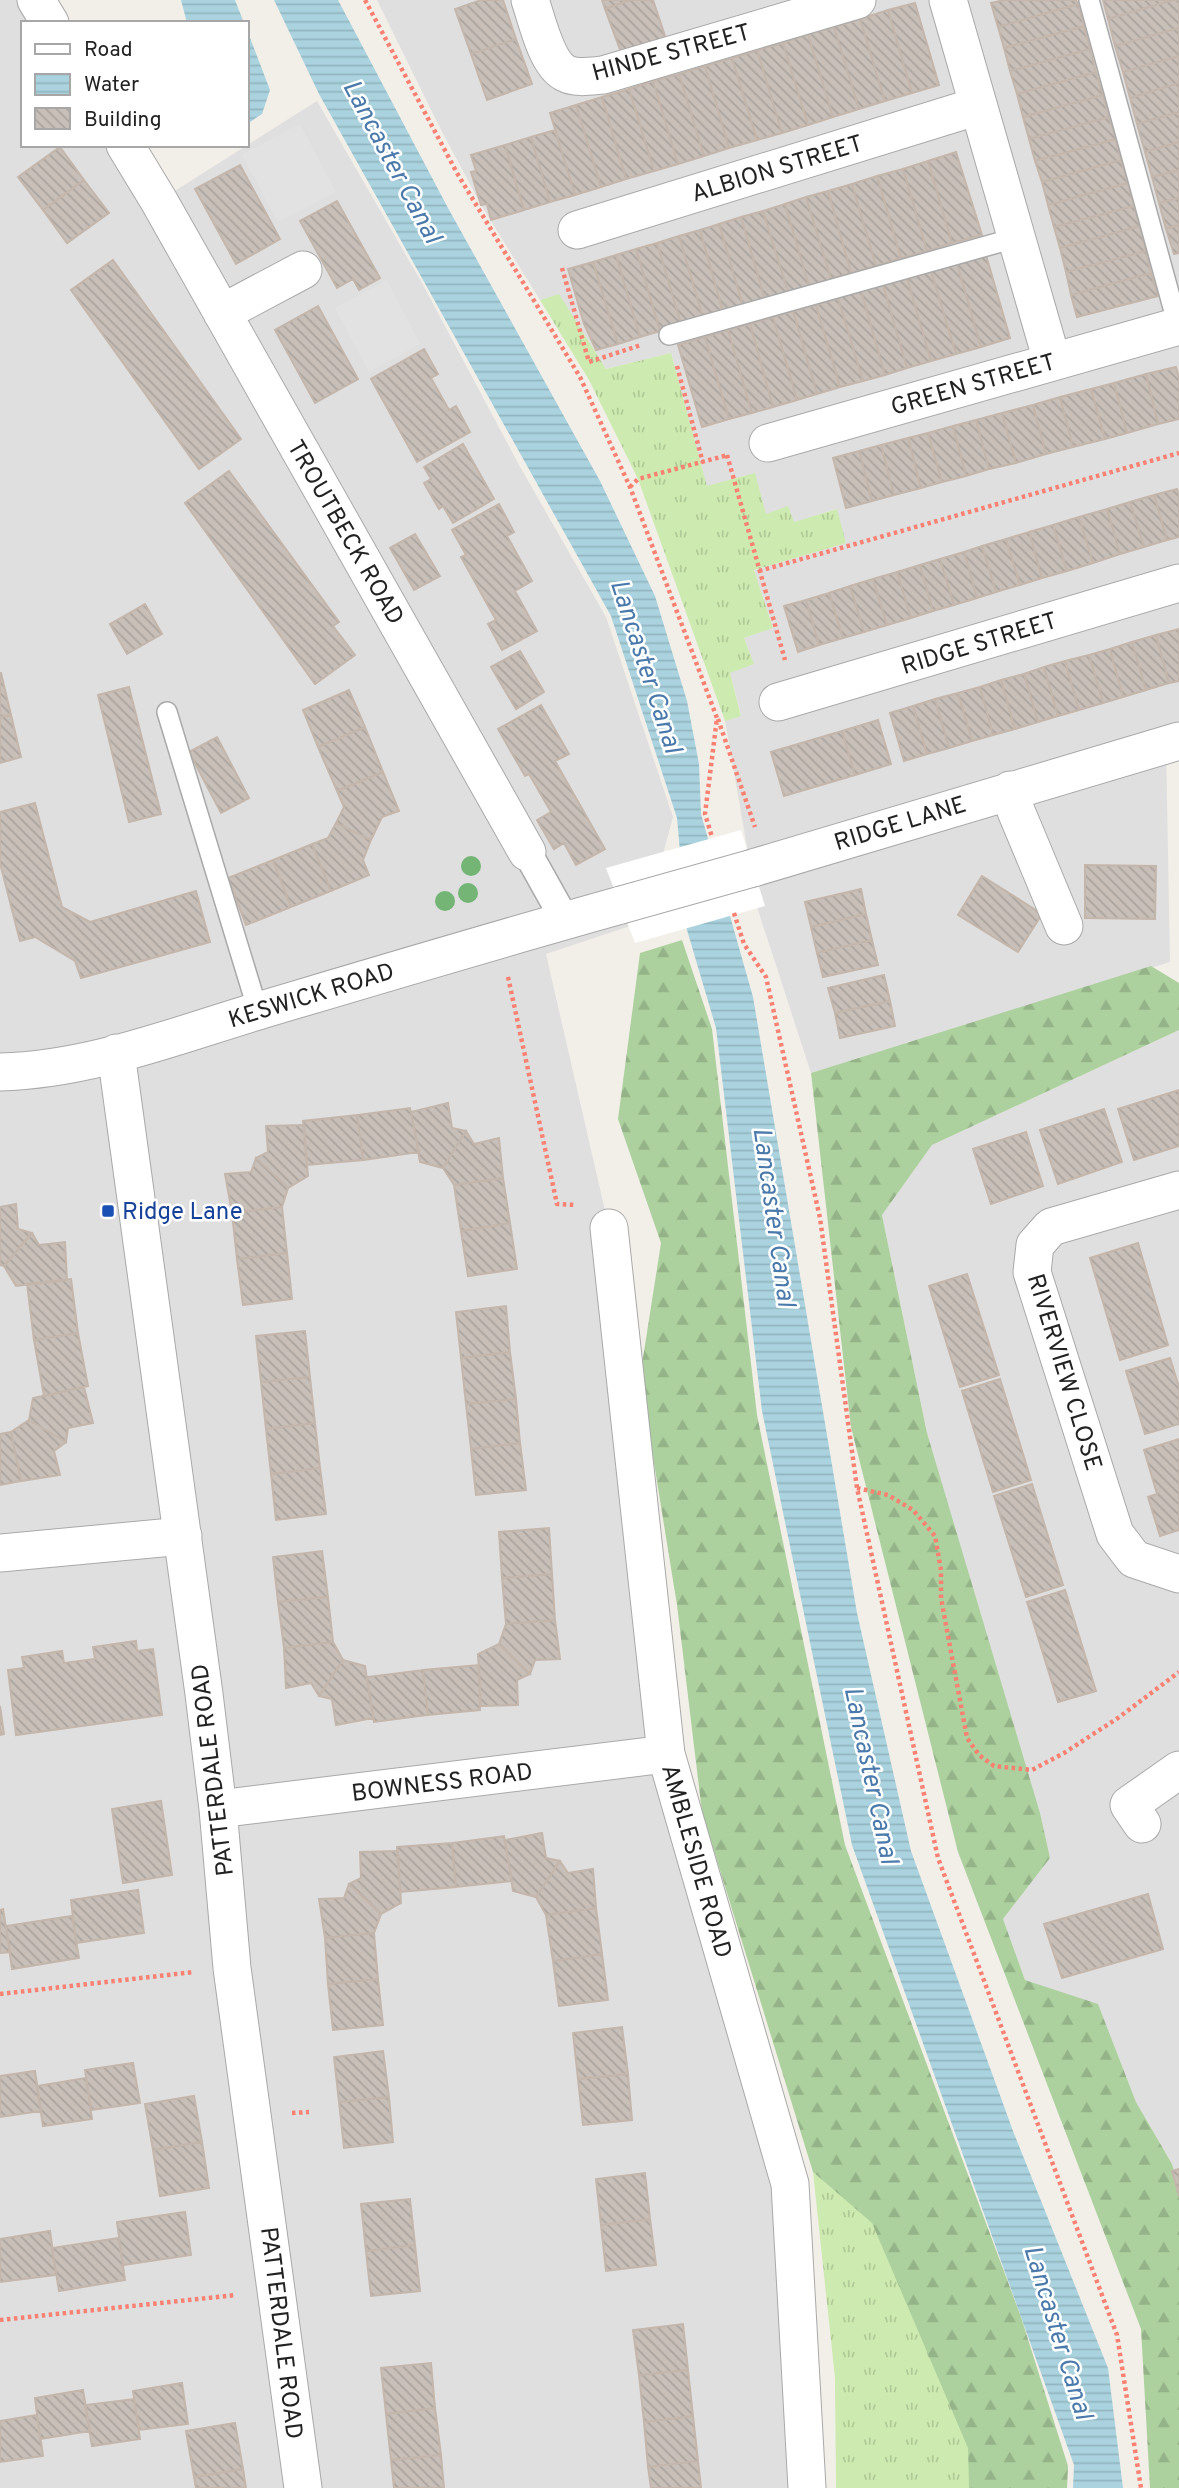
<svg xmlns="http://www.w3.org/2000/svg" width="1179" height="2488" font-family="Overpass,sans-serif">
  <style>
    .residential { fill: #e0dfdf }
    .grass { fill: url(#grass-tufts) }
    .forest { fill: url(#forest-firs) }
    .parking { fill: #e2e2e2 }
    .water { fill: url(#water-rules) }
    .pier { fill: #fff }
    .building { fill: url(#building-back-hatch); stroke: #c4b6ab; stroke-width: 2 }
    .lines { fill: none; stroke-linecap: round; stroke-linejoin: round }
    .service-casing { stroke: #a9a9a9; stroke-width: 22 }
    .pedestrian-casing { stroke: #a9a9a9; stroke-width: 31 }
    .minor-casing { stroke: #a9a9a9; stroke-width: 39 }
    .path { stroke: #fa8072; stroke-width: 4.5; stroke-dasharray: 3.5 3.5; stroke-linecap: butt }
    .service { stroke: #fff; stroke-width: 19 }
    .pedestrian { stroke: #fff; stroke-width: 28 }
    .minor { stroke: #fff; stroke-width: 37 }
    .minor-bridge-casing { stroke: #a9a9a9; stroke-width: 39; stroke-linecap: butt }
    .minor-bridge { stroke: #fff; stroke-width: 37 }
    .tree { fill: #74b475 }
    .transit-dot { fill: #1a4fb4; stroke: #fff; stroke-width: 2.5 }
    .labels { text-anchor: middle; stroke-width: 5; stroke-linejoin: round; paint-order: stroke }
    .street-label { font-size: 24px; fill: #222; stroke: #fff }
    .transit-label { font-size: 24px; fill: #164399; stroke: #fff; text-anchor: start }
    .water-label { font-size: 26px; font-style: italic; fill: #4a7aab; stroke: #fff }
  </style>
  <defs>
    <pattern id="grass-tufts" width="24" height="20" patternUnits="userSpaceOnUse" patternTransform="scale(1.75)"><rect width="24" height="20" fill="#cdebb0"/><path d="M3 7l-1-3M5 7V3M7 7l1-3M15 17l-1-3M17 17v-4M19 17l1-3" fill="none" stroke="#b0c997"/></pattern>
    <pattern id="forest-firs" width="22" height="20" patternUnits="userSpaceOnUse" patternTransform="scale(1.75)"><rect width="22" height="20" fill="#add19e"/><path d="M5 1l3.5 6h-7zM16 11l3.5 6h-7z" fill="#95b388"/></pattern>
    <pattern id="water-rules" width="6" height="5" patternUnits="userSpaceOnUse" patternTransform="scale(1.75)"><rect width="6" height="5" fill="#aad3df"/><path d="M0 2.5h6" fill="none" stroke="#92b5bf"/></pattern>
    <pattern id="building-back-hatch" width="6" height="6" patternUnits="userSpaceOnUse" patternTransform="scale(1.75)"><rect width="6" height="6" fill="#c7bfb8"/><path d="M-1 5l2 2M0 0l6 6M5-1l2 2" fill="none" stroke="#aba49e"/></pattern>
  </defs>
  <rect width="100%" height="100%" fill="#f2efe9"/>
  <path class="residential" d="M0 0H36L50 23H23V145H125L159 201 317 101 422 283 519 465 606 617 673 817 645 921 546 954 609 1228 666 1754 790 2184 807 2488H0Z
    M377 0H1179V740L1166 744 1170 962 811 1073 758 910 725 721 741 715 730 673 744 638 773 627 754 570 845 543 836 509 793 523 766 514 707 487 671 353 606 369 559 295 540 300 481 205 438 124Z
    M1179 1030V2188L1172 2164 1136 2102 1098 2005 1025 1980 1003 1919 1050 1858 927 1433 882 1215 932 1145Z"/>
  <path class="grass" d="M559 294 606 369 671 353 707 486 755 473 766 514 788 506 794 522 837 509 846 543 754 570 773 628 744 638 754 664 730 673 741 716 725 721 638 479 589 380 540 300Z
    M813 2172 872 2222 969 2448V2488H836L835 2378Z"/>
  <path class="forest" d="M682 940 712 1029 757 1415 845 1845 1021 2317 1068 2466 1067 2488H969L968 2448 872 2223 813 2172 702 1812 677 1605 640 1377 661 1243 618 1119 640 953Z
    M1151 966 1179 983V1030L932 1145 882 1215 927 1433 1040 1813 1050 1858 1003 1919 1025 1980 1098 2004 1136 2102 1172 2164 1179 2188V2488H1150L1141 2329 958 1852 851 1427 811 1073Z"/>
  <path class="parking" d="M300 124 336 192 278 222 242 154Z
    M387 280 420 344 369 372 335 308Z"/>
  <path class="water" d="M181 0H235L244 23H187Z
    M274 0H338L448 208 600 481 655 596 687 701 699 764 701 814 753 997 857 1613 911 1851 1013 2131 1108 2368 1123 2488H1073L1074 2465 852 1845 762 1411 716 1028 687 930 677 818 611 616 319 94Z
    M247 30 270 90 262 114 247 124Z"/>
  <path class="pier" d="M741 830 765 906 635 943 606 868Z"/>
  <path class="building" d="M481 0H503L516 39 471 54 455 9Z
    M602 0H631L605 9Z
    M631 0H653L666 39 622 55 605 9Z
    M1004 0H1076L1078 4 998 27 991 3Z
    M1103 0H1173L1108 19Z
    M1173 0H1179V28L1115 46 1108 19Z
    M915 3 939 85 912 93 888 10Z
    M1078 4 1084 26 1004 48 998 27Z
    M888 10 912 93 885 101 860 19Z
    M860 19 885 101 859 109 834 27Z
    M1084 26 1090 49 1010 71 1004 48Z
    M834 27 859 109 833 117 808 34Z
    M1179 28V56L1123 72 1115 46Z
    M808 34 833 117 808 125 783 43Z
    M516 39 532 84 487 100 471 54Z
    M783 43 808 125 782 133 757 50Z
    M1090 49 1096 72 1017 94 1010 71Z
    M757 50 782 133 757 140 732 58Z
    M1179 56V83L1130 98 1123 72Z
    M732 58 757 140 729 148 705 66Z
    M705 66 729 148 704 156 679 74Z
    M1096 72 1103 95 1023 117 1017 94Z
    M679 74 704 156 678 164 653 81Z
    M653 81 678 164 654 171 629 89Z
    M1179 83V112L1137 124 1130 98Z
    M629 89 654 171 626 179 602 97Z
    M1103 95 1109 117 1029 139 1023 117Z
    M602 97 626 179 601 187 576 105Z
    M576 105 601 187 575 195 550 113Z
    M1179 112V142L1145 152 1137 124Z
    M1109 117 1116 139 1035 161 1029 139Z
    M555 130 575 195 550 202 531 137Z
    M531 137 550 202 524 210 505 145Z
    M1116 139 1121 160 1042 182 1035 161Z
    M1179 142V170L1152 177 1145 152Z
    M505 145 524 210 491 220 487 204 481 205 471 172 476 171 471 155Z
    M60 147 84 180 43 210 18 177Z
    M956 152 982 235 952 243 928 161Z
    M1121 160 1128 183 1048 205 1042 182Z
    M928 161 952 243 927 251 903 169Z
    M240 165 280 239 236 264 195 189Z
    M903 169 927 251 901 258 877 176Z
    M1179 170V198L1159 203 1152 177Z
    M877 176 901 258 876 266 852 184Z
    M84 180 109 213 67 243 43 210Z
    M1128 183 1134 206 1054 227 1048 205Z
    M852 184 876 266 851 273 828 191Z
    M828 191 851 273 831 279 806 197Z
    M806 197 831 279 809 286 785 204Z
    M1179 198V225L1166 229 1159 203Z
    M337 201 380 278 359 290 353 279 337 288 300 221Z
    M785 204 809 286 788 292 763 211Z
    M1134 206 1140 226 1060 248 1054 227Z
    M763 211 788 292 765 300 741 217Z
    M741 217 765 300 743 306 719 224Z
    M719 224 743 306 723 312 700 230Z
    M1179 225V253L1174 254 1166 229Z
    M1140 226 1146 251 1066 272 1060 248Z
    M700 230 723 312 703 318 679 236Z
    M679 236 703 318 681 324 657 243Z
    M657 243 681 324 660 331 636 249Z
    M636 249 660 331 640 337 616 255Z
    M1146 251 1151 273 1071 295 1066 272Z
    M616 255 640 337 618 344 593 262Z
    M986 255 1010 338 981 347 957 264Z
    M113 260 241 439 199 469 71 290Z
    M593 262 618 344 596 350 584 324 568 269Z
    M957 264 981 347 956 354 931 271Z
    M931 271 956 354 931 361 907 278Z
    M1151 273 1158 296 1077 317 1071 295Z
    M907 278 931 361 907 368 883 285Z
    M883 285 907 368 885 375 861 291Z
    M861 291 885 375 863 381 838 298Z
    M838 298 863 381 840 387 816 305Z
    M816 305 840 387 817 394 793 311Z
    M318 306 358 379 315 403 275 330Z
    M793 311 817 394 797 400 773 317Z
    M773 317 797 400 773 407 750 324Z
    M750 324 773 407 752 413 728 330Z
    M728 330 752 413 729 419 705 337Z
    M705 337 729 419 702 427 678 345Z
    M424 349 438 374 431 378 449 410 456 406 470 432 417 462 371 379Z
    M1176 367 1179 378V419L1158 424 1146 374Z
    M1146 374 1158 424 1127 433 1114 383Z
    M1114 383 1127 433 1105 439 1091 389Z
    M1091 389 1105 439 1073 447 1060 397Z
    M1060 397 1073 447 1046 454 1033 405Z
    M1033 405 1046 454 1016 463 1002 413Z
    M1002 413 1016 463 989 469 976 420Z
    M976 420 989 469 966 476 953 426Z
    M953 426 966 476 942 482 928 433Z
    M928 433 942 482 921 488 908 438Z
    M908 438 921 488 894 495 881 445Z
    M463 444 494 499 453 523 443 506 439 509 424 483 431 479 424 467Z
    M881 445 894 495 872 501 859 451Z
    M859 451 872 501 846 508 833 458Z
    M229 471 339 622 333 626 355 655 315 684 185 503Z
    M1177 489 1179 496V537L1167 540 1154 495Z
    M1154 495 1167 540 1144 547 1130 502Z
    M1130 502 1144 547 1120 554 1107 509Z
    M499 504 514 532 507 536 532 581 515 591 537 631 502 650 488 624 496 620 461 557 466 555 452 530Z
    M1107 509 1120 554 1093 563 1079 517Z
    M1079 517 1093 563 1067 571 1053 525Z
    M1053 525 1067 571 1042 578 1029 532Z
    M1029 532 1042 578 1020 585 1006 539Z
    M415 534 440 576 414 590 390 548Z
    M1006 539 1020 585 996 592 982 546Z
    M982 546 996 592 977 598 964 552Z
    M964 552 977 598 954 605 940 559Z
    M940 559 954 605 933 611 920 565Z
    M920 565 933 611 911 618 897 572Z
    M897 572 911 618 887 625 873 579Z
    M873 579 887 625 864 632 850 586Z
    M850 586 864 632 843 638 829 593Z
    M829 593 843 638 819 645 806 600Z
    M806 600 819 645 798 652 784 606Z
    M145 604 162 634 127 654 110 624Z
    M1179 629V681L1169 683 1156 635Z
    M1156 635 1169 683 1146 690 1132 642Z
    M1132 642 1146 690 1123 697 1110 649Z
    M1110 649 1123 697 1103 703 1089 655Z
    M520 651 544 692 516 709 491 667Z
    M1089 655 1103 703 1079 710 1065 661Z
    M1065 661 1079 710 1058 716 1044 667Z
    M1044 667 1058 716 1038 722 1024 674Z
    M1 673 11 715 0 717V673Z
    M1024 674 1038 722 1015 729 1001 680Z
    M1001 680 1015 729 993 735 980 687Z
    M129 687 161 814 129 822 98 695Z
    M980 687 993 735 972 741 958 693Z
    M349 690 365 727 318 747 303 710Z
    M958 693 972 741 949 748 935 699Z
    M935 699 949 748 927 754 913 706Z
    M541 705 569 754 555 761 605 849 576 865 564 843 554 849 537 820 551 812 529 774 525 776 498 729Z
    M913 706 927 754 904 761 890 713Z
    M11 715 21 757 0 763V717Z
    M878 720 891 764 855 775 842 731Z
    M365 727 383 772 337 791 318 747Z
    M842 731 855 775 784 796 771 752Z
    M217 737 249 798 221 813 189 752Z
    M383 772 399 811 382 817 371 840 336 823 344 807 337 791Z
    M35 803 62 907 90 922 196 891 210 942 81 978 75 961 35 937 20 941 0 863V812Z
    M336 823 371 840 363 860 369 875 331 891 312 844 328 838Z
    M312 844 331 891 291 907 273 860Z
    M273 860 291 907 246 925 228 878Z
    M1085 865 1156 866 1155 919 1085 918Z
    M982 876 1042 914 1018 952 958 915Z
    M861 889 866 914 811 927 805 902Z
    M866 914 872 940 817 953 811 927Z
    M872 940 878 965 823 977 817 953Z
    M884 975 890 1001 835 1013 828 988Z
    M890 1001 895 1026 840 1038 835 1013Z
    M1179 1090V1146L1134 1160 1118 1109Z
    M448 1103 452 1128 466 1131 443 1168 420 1162 411 1112Z
    M410 1108 419 1152 363 1160 357 1115Z
    M1104 1109 1122 1162 1058 1184 1040 1130Z
    M357 1115 363 1160 307 1165 303 1121Z
    M304 1125 308 1176 288 1188 256 1158 268 1152 266 1126Z
    M466 1131 474 1144 499 1138 503 1178 454 1185 443 1168Z
    M1026 1132 1043 1186 991 1204 973 1149Z
    M256 1158 288 1188 282 1207 232 1213 225 1174 251 1172Z
    M503 1178 510 1223 461 1231 454 1185Z
    M16 1204 18 1229 32 1233 4 1266 0 1265V1207Z
    M282 1207 287 1253 237 1259 232 1213Z
    M510 1223 517 1269 468 1276 461 1231Z
    M32 1233 39 1245 65 1242 67 1280 16 1286 4 1266Z
    M1138 1243 1168 1345 1120 1360 1090 1258Z
    M287 1253 292 1299 243 1305 237 1259Z
    M967 1274 999 1375 960 1387 929 1286Z
    M71 1279 78 1333 34 1340 27 1284Z
    M506 1306 510 1352 461 1358 456 1312Z
    M305 1331 310 1377 261 1382 256 1336Z
    M78 1333 88 1386 44 1396 34 1340Z
    M510 1352 516 1399 466 1404 461 1358Z
    M1170 1358 1179 1387V1424L1145 1434 1126 1371Z
    M310 1377 315 1423 266 1429 261 1382Z
    M1000 1379 1031 1480 993 1492 962 1391Z
    M84 1387 93 1423 68 1428 66 1442 29 1420 33 1398Z
    M516 1399 520 1443 471 1449 466 1404Z
    M29 1420 66 1442 54 1451 60 1475 21 1481 11 1432Z
    M315 1423 320 1468 271 1474 266 1429Z
    M11 1432 21 1481 0 1485V1434Z
    M1179 1439V1530L1160 1536 1148 1497 1157 1494 1144 1450Z
    M520 1443 526 1490 476 1495 471 1449Z
    M320 1468 326 1514 276 1520 271 1474Z
    M1032 1484 1063 1585 1026 1597 994 1496Z
    M549 1528 552 1574 502 1578 499 1532Z
    M322 1551 328 1597 278 1602 273 1557Z
    M552 1574 555 1620 506 1624 502 1578Z
    M1065 1590 1096 1691 1058 1702 1027 1602Z
    M328 1597 333 1642 284 1648 278 1602Z
    M555 1620 560 1659 535 1660 530 1674 499 1644 506 1624Z
    M136 1641 137 1651 153 1649 162 1715 16 1735 8 1670 24 1668 22 1657 62 1651 64 1663 95 1659 93 1647Z
    M333 1642 343 1660 319 1696 311 1683 286 1688 284 1648Z
    M499 1644 530 1674 517 1680 518 1705 481 1706 478 1654Z
    M343 1660 365 1666 373 1718 336 1725 332 1699 319 1696Z
    M479 1665 480 1710 428 1715 423 1670Z
    M423 1670 428 1715 374 1722 367 1677Z
    M0 1706 4 1734 0 1735Z
    M161 1801 172 1875 123 1883 112 1809Z
    M542 1833 546 1858 560 1861 536 1897 513 1891 505 1840Z
    M504 1836 512 1881 456 1887 452 1843Z
    M452 1843 456 1887 400 1892 397 1847Z
    M398 1851 401 1903 381 1914 349 1884 361 1878 360 1852Z
    M560 1861 568 1873 593 1869 596 1908 546 1915 536 1897Z
    M349 1884 381 1914 374 1933 325 1938 319 1899 344 1898Z
    M138 1890 144 1933 76 1943 71 1900Z
    M1148 1894 1163 1949 1062 1978 1044 1924Z
    M596 1908 602 1954 553 1961 546 1915Z
    M3 1909 10 1952 0 1953V1910Z
    M72 1916 79 1958 12 1969 6 1926Z
    M374 1933 378 1979 328 1984 325 1938Z
    M602 1954 608 2000 559 2006 553 1961Z
    M378 1979 383 2025 333 2030 328 1984Z
    M622 2027 628 2074 578 2079 573 2033Z
    M383 2051 389 2097 339 2102 334 2057Z
    M133 2063 140 2103 91 2110 85 2070Z
    M35 2071 41 2111 0 2117V2076Z
    M628 2074 632 2120 583 2125 578 2079Z
    M86 2078 92 2119 43 2126 37 2086Z
    M194 2096 202 2142 153 2150 145 2104Z
    M389 2097 393 2142 344 2148 339 2102Z
    M202 2142 209 2188 160 2196 153 2150Z
    M1179 2169V2196L1172 2171Z
    M645 2173 650 2219 601 2225 596 2179Z
    M410 2199 415 2245 366 2251 361 2204Z
    M185 2212 191 2255 123 2265 117 2222Z
    M650 2219 656 2265 606 2271 601 2225Z
    M50 2231 56 2275 0 2282V2239Z
    M119 2238 125 2280 59 2291 52 2248Z
    M415 2245 420 2291 371 2296 366 2251Z
    M683 2324 688 2370 639 2375 633 2330Z
    M431 2363 435 2408 386 2414 381 2368Z
    M688 2370 693 2416 644 2422 639 2375Z
    M182 2383 188 2424 139 2430 133 2391Z
    M83 2390 90 2431 40 2439 35 2398Z
    M134 2399 140 2439 92 2446 85 2405Z
    M435 2408 441 2455 391 2460 386 2414Z
    M37 2415 43 2456 0 2462V2421Z
    M693 2416 698 2461 648 2467 644 2422Z
    M235 2423 243 2469 194 2477 186 2431Z
    M441 2455 444 2488H394L391 2460Z
    M698 2461 701 2488H651L648 2467Z
    M243 2469 246 2488H196L194 2477Z"/>
  <g class="lines">
    <defs>
      <path id="service" d="M1089 0 1178 326
        M669 335 1015 238
        M167 712 258 1011"/>
      <path id="pedestrian" d="M527 852 565 920"/>
      <path id="minor" d="M36 0 50 23
        M530 0C537 20 546 63 565 73 576 79 591 76 603 75L857 0
        M948 0 1052 361
        M125 145 159 201 527 852
        M577 230 978 106
        M222 313 303 270
        M768 443 1179 326
        M778 702 1179 583
        M1010 790 1016 811 1064 926
        M753 868 1179 741
        M116 1053 204 1694 218 1809 232 1968 303 2488
        M0 1072C88 1070 175 1036 258 1011 379 975 499 939 621 905
        M1179 1190 1051 1227 1035 1245 1032 1272 1115 1534 1134 1559 1179 1574
        M609 1228 666 1754 790 2184 807 2488
        M0 1553 183 1536
        M218 1809 666 1754
        M1142 1824 1129 1805 1179 1770"/>
    </defs>
    <use href="#service" class="service-casing"/>
    <use href="#pedestrian" class="pedestrian-casing"/>
    <use href="#minor" class="minor-casing"/>
    <path class="path" d="M365 0 457 173 580 377 630 487 717 718 705 814 712 837
      M562 268 589 362 641 345
      M677 366 703 463
      M727 455 785 660
      M630 487 638 479 728 455
      M759 571 1179 453
      M718 719 755 827
      M734 913 744 944 766 977 820 1218 857 1488 938 1858 1117 2335 1141 2488
      M508 977 557 1204 576 1205
      M857 1488 888 1495 913 1510 935 1536 941 1570V1598L967 1738 979 1755 994 1766 1032 1770 1064 1753 1118 1718 1179 1672
      M0 1994 194 1972
      M292 2113 309 2112
      M0 2320 236 2295"/>
    <use href="#service" class="service"/>
    <use href="#pedestrian" class="pedestrian"/>
    <use href="#minor" class="minor"/>
    <defs>
      <path id="minor-bridge" d="M621 905 753 868"/>
    </defs>
    <use href="#minor-bridge" class="minor-bridge-casing"/>
    <use href="#minor-bridge" class="minor-bridge"/>
  </g>
  <g class="tree">
    <circle cx="471" cy="866" r="10"/>
    <circle cx="468" cy="893" r="10"/>
    <circle cx="445" cy="901" r="10"/>
  </g>
  <rect class="transit-dot" x="101" y="1204" width="14" height="14" rx="3.5"/>
  <g class="labels">
    <g class="street-label">
      <text transform="translate(671 52) rotate(-15)" y="8">HINDE STREET</text>
      <text transform="translate(777 168) rotate(-17)" y="8">ALBION STREET</text>
      <text transform="translate(973 384) rotate(-16)" y="8">GREEN STREET</text>
      <text transform="translate(346 532) rotate(60)" y="8">TROUTBECK ROAD</text>
      <text transform="translate(979 643) rotate(-17)" y="8">RIDGE STREET</text>
      <text transform="translate(900 823) rotate(-17)" y="8">RIDGE LANE</text>
      <text transform="translate(311 995) rotate(-17)" y="8">KESWICK ROAD</text>
      <text transform="translate(1065 1372) rotate(73)" y="8">RIVERVIEW CLOSE</text>
      <text transform="translate(212 1770) rotate(-97)" y="8">PATTERDALE ROAD</text>
      <text transform="translate(442 1782) rotate(-7)" y="8">BOWNESS ROAD</text>
      <text transform="translate(697 1861) rotate(74)" y="8">AMBLESIDE ROAD</text>
      <text transform="translate(282 2333) rotate(83)" y="8">PATTERDALE ROAD</text>
    </g>
    <g class="transit-label">
      <text x="122" y="1219">Ridge Lane</text>
    </g>
    <g class="water-label">
      <text transform="translate(393 161) rotate(62)" y="9">Lancaster Canal</text>
      <text transform="translate(647 666) rotate(72)" y="9">Lancaster Canal</text>
      <text transform="translate(775 1217) rotate(82)" y="9">Lancaster Canal</text>
      <text transform="translate(872 1775) rotate(78)" y="9">Lancaster Canal</text>
      <text transform="translate(1059 2332) rotate(73)" y="9">Lancaster Canal</text>
    </g>
  </g>
  <rect x="21" y="21" width="228" height="126" fill="#ffffff" stroke="#a7a7a7" stroke-width="2"/>
  <rect x="35" y="44" width="35" height="10" fill="#ffffff" stroke="#a7a7a7" stroke-width="2"/>
  <text x="84" y="56" font-size="21" fill="#222222">Road</text>
  <rect x="35" y="74" width="35" height="21" fill="url(#water-rules)" stroke="#a7a7a7" stroke-width="2"/>
  <text x="84" y="91" font-size="21" fill="#222222">Water</text>
  <rect x="35" y="108" width="35" height="21" fill="url(#building-back-hatch)" stroke="#a7a7a7" stroke-width="2"/>
  <text x="84" y="126" font-size="21" fill="#222222">Building</text>
</svg>
